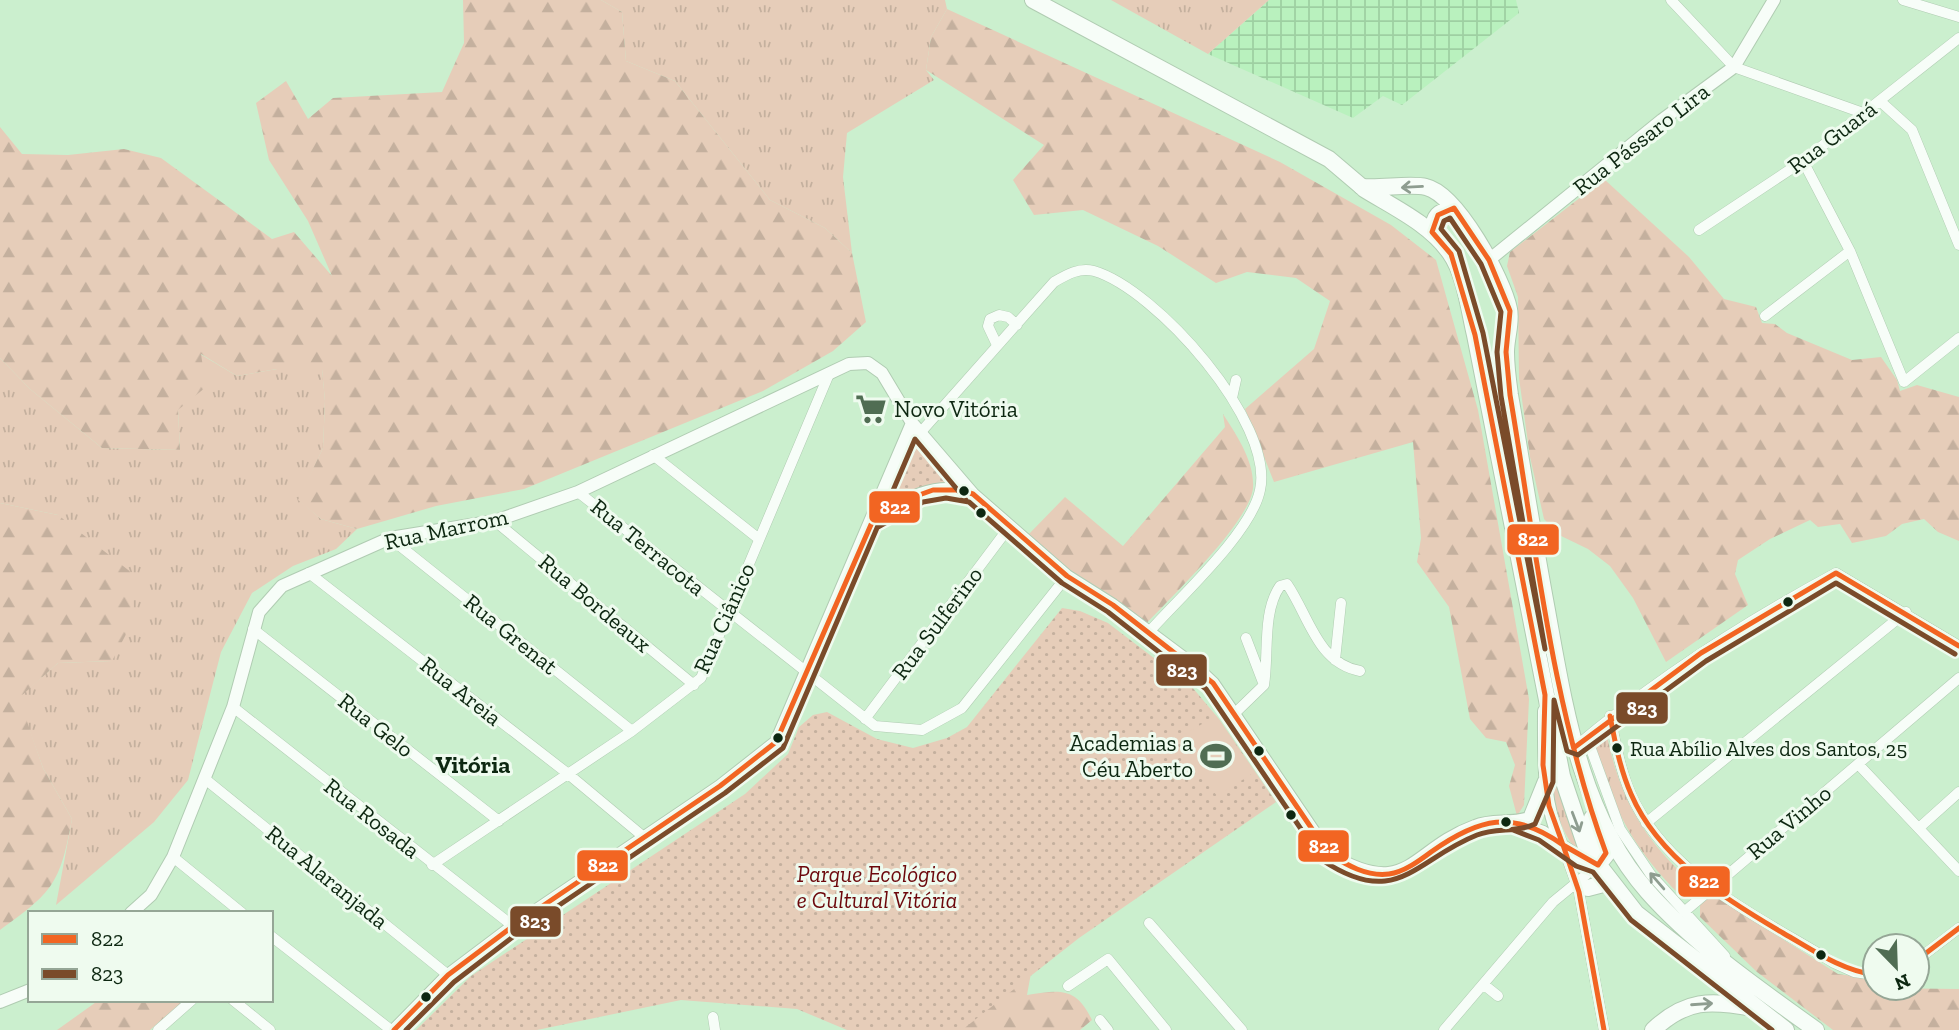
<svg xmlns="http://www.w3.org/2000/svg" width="1959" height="1030" font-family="'Zilla Slab',serif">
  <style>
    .industrial { fill: url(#industrial-grid) }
    .grass { fill: url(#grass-tufts) }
    .forest { fill: url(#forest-firs) }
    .park { fill: url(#park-dots) }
    .pitch { fill: #e6cdb9 }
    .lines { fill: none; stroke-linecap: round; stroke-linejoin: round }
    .minor-casing { stroke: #b0ccb2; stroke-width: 11 }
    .tertiary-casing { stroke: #b0ccb2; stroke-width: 14 }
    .primary-casing { stroke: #b0ccb2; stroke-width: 18 }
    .trunk-casing { stroke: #b0ccb2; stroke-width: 18 }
    .minor { stroke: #f7fdf8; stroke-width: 10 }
    .tertiary { stroke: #f7fdf8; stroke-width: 12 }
    .primary { stroke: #f7fdf8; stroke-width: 16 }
    .trunk { stroke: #f7fdf8; stroke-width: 16 }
    .bus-1-casing { stroke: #effbef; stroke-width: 10 }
    .bus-2-casing { stroke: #effbef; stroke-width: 10 }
    .bus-1 { stroke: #f26522; stroke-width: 5 }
    .bus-2 { stroke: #7a4b2a; stroke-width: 5 }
    .oneway { stroke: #8e9d90 }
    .bus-dot { fill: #0d2711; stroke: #effbef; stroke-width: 2.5 }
    .labels { text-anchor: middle; stroke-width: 6; stroke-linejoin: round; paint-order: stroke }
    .bus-label { font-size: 21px; fill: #0d2711; stroke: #effbef; text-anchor: start }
    .street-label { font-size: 23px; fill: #0d2711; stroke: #effbef }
    .poi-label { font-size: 23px; fill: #0d2711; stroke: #effbef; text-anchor: start }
    .park-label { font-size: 23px; font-style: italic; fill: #6c080c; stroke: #effbef }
    .neighbourhood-label { font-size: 24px; font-weight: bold; fill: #0d2711; stroke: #effbef }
    .line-badge { stroke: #effbef; stroke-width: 2.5 }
    .badge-label { font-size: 19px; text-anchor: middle; font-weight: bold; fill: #fff }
  </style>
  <defs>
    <pattern id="industrial-grid" width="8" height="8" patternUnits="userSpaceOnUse" patternTransform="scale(1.75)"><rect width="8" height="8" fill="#b9f1be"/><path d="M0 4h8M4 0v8" fill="none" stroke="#9ecfa2"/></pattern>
    <pattern id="grass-tufts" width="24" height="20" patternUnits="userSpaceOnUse" patternTransform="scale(1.75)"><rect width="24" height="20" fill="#e6cdb9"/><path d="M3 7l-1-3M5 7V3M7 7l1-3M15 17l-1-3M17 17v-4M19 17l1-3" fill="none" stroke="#c4b09e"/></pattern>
    <pattern id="forest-firs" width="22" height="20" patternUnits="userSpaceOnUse" patternTransform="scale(1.75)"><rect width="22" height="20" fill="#e6cdb9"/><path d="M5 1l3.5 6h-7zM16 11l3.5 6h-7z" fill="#c4b09e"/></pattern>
    <pattern id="park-dots" width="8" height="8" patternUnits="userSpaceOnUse" patternTransform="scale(1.75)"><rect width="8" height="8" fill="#e6cdb9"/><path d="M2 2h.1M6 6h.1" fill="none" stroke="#c4b09e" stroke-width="1.8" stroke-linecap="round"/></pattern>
  </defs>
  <rect width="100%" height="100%" fill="#cbefce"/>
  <path class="industrial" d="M1269 0H1516L1519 13 1402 105 1383 96 1353 118 1208 54Z"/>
  <path class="grass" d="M601 0H945L947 9 931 37 926 70 934 80 847 133 843 177 852 253 825 228 770 200 675 81 626 61 622 12Z
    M1111 0H1269L1208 54Z
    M200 354 237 376 277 369 322 368 325 401 323 448 299 500 321 519 357 529 336 549 293 566 252 593 221 652 188 780 154 822 56 905 72 819 43 768 18 698 58 663 112 661 58 515 0 503V358L30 389 102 448 180 450 178 410Z
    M1550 731 1582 857C1549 821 1550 777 1550 731Z
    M1607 736C1621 801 1643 838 1692 883L1680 895C1631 847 1611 804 1592 739Z"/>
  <path class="forest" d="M463 0H601L622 12 626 61 675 81 770 200 825 228 852 253 866 322 833 351 763 391 524 489 436 506 357 529 321 519 298 500 323 448 325 401 322 369H277L237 376 201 354 206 387 178 410 180 450 102 448 30 389 0 358V127L22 154 68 155 124 149 161 158 272 239 294 232 332 276 308 221 269 160 256 103 286 81 308 119 333 98 442 92 464 43Z
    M947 9 1280 162 1391 225 1436 260 1478 410 1529 699 1524 805 1517 816 1509 786 1515 765 1506 742 1486 738 1470 719 1449 607 1417 562 1421 538 1413 442 1274 482 1245 409 1314 349 1330 301 1296 278 1247 272 1216 283 1158 246 1083 210 1034 215 1013 180 1044 145 926 70 931 37Z
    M1604 179 1689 257 1724 299 1756 307 1762 323 1775 324 1787 333 1852 360 1881 357 1897 380 1900 391 1917 385 1959 397V541L1938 532 1924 519 1902 524 1886 536 1852 543 1840 524 1818 527 1810 520 1770 539 1738 560 1735 574 1748 605 1666 662 1633 598 1610 566 1588 549 1559 535 1544 519 1530 457 1519 378 1518 297 1507 266 1510 252Z
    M1223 414C1236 434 1255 462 1253 488 1250 522 1170 598 1144 626L1070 572 1028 535 1065 497 1123 546 1225 427Z
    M0 503 58 515 132 573 134 619 112 661 58 663 19 698 43 768 72 819C60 884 53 892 0 930Z
    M1714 896 1838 974 1875 979V988L1959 989V1030H1833L1757 972 1700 917V901Z
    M1033 962 1027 995C1059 990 1076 986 1092 1020L1080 1030H902Z
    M99 1000H185L150 1030H57Z"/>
  <path class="park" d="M919 442 946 482 900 493 896 487 911 447Z
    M1062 608 1080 611 1108 623 1192 687 1219 719 1276 802 1079 938 962 1030H847L797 1009 681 1000 537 1030H416L471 976 745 794 788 754 799 727 813 715 827 712 877 739 913 748 947 738 967 727Z"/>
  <path class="pitch" d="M1216 716 1255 772 1217 796 1176 739Z"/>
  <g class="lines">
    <defs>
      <path id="minor" d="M1671 0 1734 67 1863 113
        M1903 0 1959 17
        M1880 101 1912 130 1959 245
        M1803 161 1850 251 1904 382 1959 338
        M1699 230 1803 161 1959 38
        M1765 316 1850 251
        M997 345 988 326 990 319 999 315 1008 317 1017 325
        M1232 398 1236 380
        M920 433 1054 282C1066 275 1079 267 1094 271 1156 289 1275 423 1260 490 1252 532 1179 598 1149 632
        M653 455 759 539
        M578 492 875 726 922 730 962 708 1067 576
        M495 521 694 685
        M390 538 632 731
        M309 573 567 773 645 838
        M253 629 499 821
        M1246 638 1264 685
        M1335 660 1341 603
        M233 707 513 926
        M1234 714 1264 685C1269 654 1262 612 1280 586L1287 584C1309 616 1317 663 1360 671
        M1610 716C1616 745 1621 776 1635 803 1674 879 1765 920 1834 963L1854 972 1875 975
        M865 719 1010 526
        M1587 738 1620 829 1651 875 1725 956
        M1575 747C1656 679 1743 623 1836 573L1959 646
        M1858 764 1959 871
        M205 779 448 975
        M1646 823 1906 612
        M1920 827 1959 792
        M1563 847 1579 892 1604 1030
        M173 857 242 913
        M432 865 632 731 701 678 829 374
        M1684 912 1959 678
        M1149 923 1242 1030
        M271 936 391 1030
        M1917 960 1959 928
        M1483 984 1498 996
        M1068 986 1108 959 1166 1030
        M233 1000 270 1030
        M713 1017 715 1030
        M1100 1020 1108 1030
        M158 1030 192 1000
        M1444 1030 1553 902 1598 865"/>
      <path id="tertiary" d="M1489 260 1662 120 1734 67 1774 0
        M873 520C902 500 937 479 973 494L1067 576 1113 605 1196 667 1213 683 1329 854C1410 901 1409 850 1475 826 1492 819 1511 824 1529 818L1544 781
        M1544 711C1544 757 1542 801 1561 844
        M1516 822 1543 832 1580 858 1598 865
        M131 913 151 895 173 857 233 707 259 612 282 586 390 538 495 521 578 492 849 364 868 363 882 373 912 423 973 494
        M0 1002 30 990
        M394 1030 448 975 513 926 720 786 776 742 912 423"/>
      <path id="primary" d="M1033 0 1329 159 1362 187"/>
      <path id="trunk" d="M1362 187C1381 189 1410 183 1426 187 1457 194 1503 279 1509 309 1512 322 1506 338 1506 352 1506 366 1508 381 1510 395 1522 465 1533 535 1546 605 1564 703 1579 814 1648 892 1695 945 1759 989 1816 1030
        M1364 189C1393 207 1430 224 1450 253 1465 274 1469 310 1475 335L1562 776 1587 850 1636 913 1786 1030
        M1432 232C1434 216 1438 211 1454 208
        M1592 818 1606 855 1598 865
        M1588 888 1611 882
        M1653 1030C1686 999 1710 1000 1753 1008"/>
    </defs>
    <use href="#minor" class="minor-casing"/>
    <use href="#tertiary" class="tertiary-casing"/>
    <use href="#primary" class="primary-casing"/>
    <use href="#trunk" class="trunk-casing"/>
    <use href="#minor" class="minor"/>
    <use href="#tertiary" class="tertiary"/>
    <use href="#primary" class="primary"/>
    <use href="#trunk" class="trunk"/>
    <defs>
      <path id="bus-1" d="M1454 208 1489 260 1510 311 1506 352 1510 395C1536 548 1552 707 1606 853L1598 865 1563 845 1549 806 1543 765 1545 695 1475 335 1451 254 1432 232 1438 215Z
        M1610 716C1615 742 1620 769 1631 794 1659 859 1725 899 1783 933 1813 950 1840 970 1875 975
        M1575 747 1701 653 1836 573 1959 646
        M1563 845 1579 892 1604 1030
        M1917 960 1959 928
        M394 1030 448 975 513 926 720 786 776 742 873 520 908 499 933 490H960L973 494 1067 576 1113 605 1213 683 1329 854C1347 865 1367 877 1389 874 1404 872 1419 861 1431 852 1479 818 1513 809 1563 845"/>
      <path id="bus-2" d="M1450 218 1481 264 1501 312 1497 352 1501 396 1545 649 1483 333 1459 251 1441 229 1444 221Z
        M878 527 923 502 946 498 969 502 1062 583 1108 612 1206 689 1322 860C1397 910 1414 860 1477 835 1496 827 1517 833 1535 824L1553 782 1554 700 1567 751 1578 755 1706 661 1836 583 1955 654
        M1513 830 1539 840 1576 866 1593 872 1631 920 1772 1030
        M406 1030 454 982 518 933 725 793 783 748 915 439 966 500"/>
    </defs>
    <use href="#bus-1" class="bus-1-casing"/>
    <use href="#bus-2" class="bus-2-casing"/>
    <use href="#bus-1" class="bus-1"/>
    <use href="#bus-2" class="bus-2"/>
  </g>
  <defs><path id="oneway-shaft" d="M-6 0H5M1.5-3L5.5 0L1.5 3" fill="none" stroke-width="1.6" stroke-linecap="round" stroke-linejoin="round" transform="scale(1.75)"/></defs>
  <g class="oneway">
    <use href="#oneway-shaft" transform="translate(1412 187) rotate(177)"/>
    <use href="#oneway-shaft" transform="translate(1576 822) rotate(69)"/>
    <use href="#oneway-shaft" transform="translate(1657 881) rotate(-131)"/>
    <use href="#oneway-shaft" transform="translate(1702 1004) rotate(-4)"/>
  </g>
  <defs>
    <symbol id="supermarket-bare" viewBox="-9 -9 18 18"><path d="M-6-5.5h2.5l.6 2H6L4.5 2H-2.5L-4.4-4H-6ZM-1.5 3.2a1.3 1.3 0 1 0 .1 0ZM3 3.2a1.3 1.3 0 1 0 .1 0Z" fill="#506d53" stroke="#effbef" stroke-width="2.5" paint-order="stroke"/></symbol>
    <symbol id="stadium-bare" viewBox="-9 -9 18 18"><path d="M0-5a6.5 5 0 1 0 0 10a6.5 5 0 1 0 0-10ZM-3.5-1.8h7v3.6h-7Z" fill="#506d53" stroke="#effbef" stroke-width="2.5" paint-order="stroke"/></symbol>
  </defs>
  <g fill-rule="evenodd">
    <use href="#supermarket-bare" x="849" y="387" width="44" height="44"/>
    <use href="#stadium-bare" x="1194" y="734" width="44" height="44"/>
  </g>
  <g class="bus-dot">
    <circle cx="964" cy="491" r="6"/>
    <circle cx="981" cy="513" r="6"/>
    <circle cx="1788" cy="602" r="6"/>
    <circle cx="778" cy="738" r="6"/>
    <circle cx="1617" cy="748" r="6"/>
    <circle cx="1259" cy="751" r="6"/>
    <circle cx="1291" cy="815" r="6"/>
    <circle cx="1506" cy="822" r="6"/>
    <circle cx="1821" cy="955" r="6"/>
    <circle cx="426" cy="997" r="6"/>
  </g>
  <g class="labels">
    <g class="bus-label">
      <text x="1630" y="756">Rua Abílio Alves dos Santos, 25</text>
    </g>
    <g class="street-label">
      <text transform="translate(1832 137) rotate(-37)" y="8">Rua Guará</text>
      <text transform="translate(1641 139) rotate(-38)" y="8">Rua Pássaro Lira</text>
      <text transform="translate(446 529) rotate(-12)" y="8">Rua Marrom</text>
      <text transform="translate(648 547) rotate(39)" y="8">Rua Terracota</text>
      <text transform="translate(595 603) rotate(40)" y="8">Rua Bordeaux</text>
      <text transform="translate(724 618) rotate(-66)" y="8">Rua Ciânico</text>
      <text transform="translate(937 623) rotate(-53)" y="8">Rua Sulferino</text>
      <text transform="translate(511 634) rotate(39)" y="8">Rua Grenat</text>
      <text transform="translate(461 691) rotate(38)" y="8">Rua Areia</text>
      <text transform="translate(376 725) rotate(38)" y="8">Rua Gelo</text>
      <text transform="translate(372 818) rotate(38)" y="8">Rua Rosada</text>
      <text transform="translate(1789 822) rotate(-40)" y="8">Rua Vinho</text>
      <text transform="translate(327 877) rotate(39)" y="8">Rua Alaranjada</text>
    </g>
    <g class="poi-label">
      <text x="894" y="417">Novo Vitória</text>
      <text x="1193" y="751" text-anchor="end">Academias a<tspan x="1193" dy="26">Céu Aberto</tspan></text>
    </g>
    <g class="park-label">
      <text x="877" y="882">Parque Ecológico<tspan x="877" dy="26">e Cultural Vitória</tspan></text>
    </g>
    <g class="neighbourhood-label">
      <text x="473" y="773">Vitória</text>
    </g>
  </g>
  <g class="line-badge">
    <rect x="868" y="490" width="53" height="34" rx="7" fill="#f26522"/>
    <rect x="1506" y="523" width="54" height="33" rx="7" fill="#f26522"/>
    <rect x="1155" y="653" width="53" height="34" rx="7" fill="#7a4b2a"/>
    <rect x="1615" y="691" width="54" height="34" rx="7" fill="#7a4b2a"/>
    <rect x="1297" y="829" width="53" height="34" rx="7" fill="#f26522"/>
    <rect x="576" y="849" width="53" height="33" rx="7" fill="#f26522"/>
    <rect x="1677" y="865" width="54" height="33" rx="7" fill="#f26522"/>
    <rect x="509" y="905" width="53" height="33" rx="7" fill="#7a4b2a"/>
  </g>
  <g class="badge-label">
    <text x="895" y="514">822</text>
    <text x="1533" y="546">822</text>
    <text x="1182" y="677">823</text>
    <text x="1642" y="715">823</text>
    <text x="1324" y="853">822</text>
    <text x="603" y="872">822</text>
    <text x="1704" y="888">822</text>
    <text x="535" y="928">823</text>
  </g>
  <rect x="28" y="911" width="245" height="91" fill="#effbef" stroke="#95a696" stroke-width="2"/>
  <rect x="42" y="934" width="35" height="10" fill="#f26522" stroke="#95a696" stroke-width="2"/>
  <text x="91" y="946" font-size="21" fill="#0d2711">822</text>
  <rect x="42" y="969" width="35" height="10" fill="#7a4b2a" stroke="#95a696" stroke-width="2"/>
  <text x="91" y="981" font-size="21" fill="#0d2711">823</text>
  <g transform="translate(1896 967) rotate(157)"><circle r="33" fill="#effbef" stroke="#95a696" stroke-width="2"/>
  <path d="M0-5L12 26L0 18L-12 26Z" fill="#506d53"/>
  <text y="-10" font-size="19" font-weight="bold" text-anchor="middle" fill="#0d2711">N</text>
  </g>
</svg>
